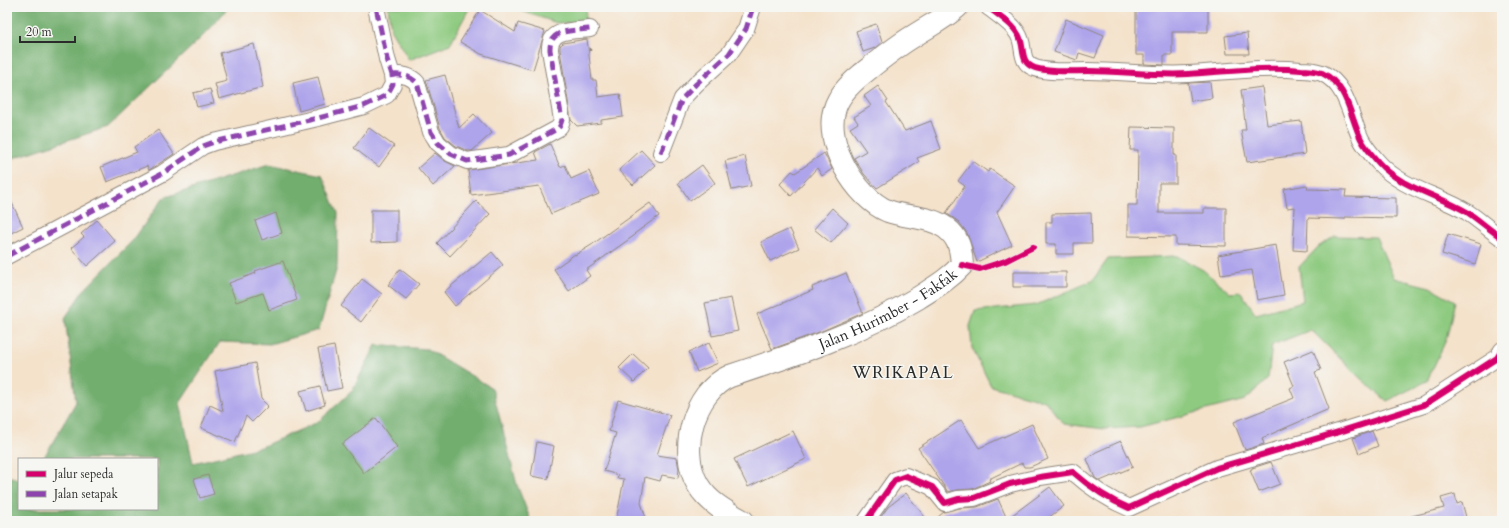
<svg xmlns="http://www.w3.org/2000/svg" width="1509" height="528" font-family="Cardo,serif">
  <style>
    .green { fill: #8eca80; stroke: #5c7a56 }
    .forest { fill: #72ae6e; stroke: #4e6c4c }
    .building { fill: #aea4eb }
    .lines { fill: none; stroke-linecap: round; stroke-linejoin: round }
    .street-casing { stroke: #90867b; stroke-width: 18 }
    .primary-casing { stroke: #90867b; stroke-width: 24 }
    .path { stroke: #90867b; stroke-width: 2.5; stroke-dasharray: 3 3; stroke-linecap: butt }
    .street { stroke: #fff; stroke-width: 16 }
    .primary { stroke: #fff; stroke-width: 22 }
    .quiet { stroke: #8e44ad; stroke-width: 5; stroke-dasharray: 10 5; stroke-linecap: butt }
    .cycleway-casing { stroke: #f6f6f2; stroke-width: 8 }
    .cycleway { stroke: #d6006c; stroke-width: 6 }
    .labels { text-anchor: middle; stroke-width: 3; stroke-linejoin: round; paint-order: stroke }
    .street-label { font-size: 15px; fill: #2b2b2b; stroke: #f6f6f2 }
    .quarter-label { font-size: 17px; letter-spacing: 1px; fill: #2b2b2b; stroke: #f6f6f2 }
  </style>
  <rect width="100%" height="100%" fill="#f6f6f2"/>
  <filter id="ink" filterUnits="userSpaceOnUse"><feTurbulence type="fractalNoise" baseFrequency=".025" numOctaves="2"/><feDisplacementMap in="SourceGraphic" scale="8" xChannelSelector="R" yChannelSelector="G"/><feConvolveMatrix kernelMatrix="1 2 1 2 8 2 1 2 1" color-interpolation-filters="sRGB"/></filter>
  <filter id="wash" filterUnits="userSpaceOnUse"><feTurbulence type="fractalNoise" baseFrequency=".012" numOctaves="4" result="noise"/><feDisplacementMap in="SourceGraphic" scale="16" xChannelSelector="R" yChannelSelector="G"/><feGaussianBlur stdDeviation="0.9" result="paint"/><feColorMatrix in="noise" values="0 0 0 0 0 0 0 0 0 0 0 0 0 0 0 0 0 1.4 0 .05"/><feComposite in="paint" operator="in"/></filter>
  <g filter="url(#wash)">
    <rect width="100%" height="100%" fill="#f4e2cb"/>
    <path class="green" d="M388 7H470L450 44 409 60 391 30Z
      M510 7H586L585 23H557Z
      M1335 236 1376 237 1394 278 1430 287 1455 301 1446 340 1427 381 1387 401 1359 377 1311 330 1272 345 1268 379 1245 400 1140 427 1105 429 1064 424 1045 401 991 386 972 348 970 326 975 311 1036 305 1092 281 1108 259 1177 256 1203 270 1230 293 1241 292 1256 314 1303 301 1299 267 1318 247Z"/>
    <path class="forest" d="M7 7H229L207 32 108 127 7 160Z
      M269 164 322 175 338 213 337 267 319 330 270 344 220 342 180 403 193 463 261 447 318 422 352 391 376 345 427 349 492 388 517 485 531 521H7V476L19 479V509H157V459H43L76 402 65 318 83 291 134 239 163 198Z"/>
    <g id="blocks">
      <path class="building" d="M1136 7H1208V32H1172V55H1164V65L1144 64V55H1136Z
        M480 10 515 32 518 23 545 31 533 70 481 54 460 42Z
        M1066 19 1104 35 1095 58 1079 53 1077 60 1054 52Z
        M876 24 882 42 875 48 863 52 856 31Z
        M1247 33 1249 54H1227L1225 36Z
        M587 39 592 80H596L598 97 620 94 623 117 601 120V123L577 126 571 120 560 50V46L563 43Z
        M254 44 263 87 219 99 215 84 227 81 220 53Z
        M445 75 459 128 474 114 492 133 472 151H468L456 146 445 137 440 128 426 80Z
        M318 77 325 104 299 111 293 83Z
        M1210 82 1212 98 1191 101 1188 83Z
        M878 86 888 101 886 102 905 131 931 121 941 149 917 158 919 162 877 188 864 174 854 158 866 151 850 128 858 123 854 117 871 106 864 96Z
        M1262 87 1267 125 1301 121 1305 154 1247 162 1241 130H1246L1241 90Z
        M210 89 214 103 197 107 193 93Z
        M1131 127 1174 128V155H1176V183H1159V213H1204V208H1226V246L1176 245V237L1128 236V205H1137L1138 150H1130Z
        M369 128 394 146 379 167 354 148Z
        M158 130 174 154 149 170 147 166 107 182 101 167 137 152 134 147Z
        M550 144 560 167 565 165 571 179 589 171 599 194 551 214 539 186 471 195 468 170 538 160 535 152Z
        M641 150 655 165 633 185 619 170Z
        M435 153 445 161 455 166 433 186 418 168Z
        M824 153 832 169 822 176 817 168 791 196 780 184 792 171 795 173Z
        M745 156 751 186 732 190 725 161Z
        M973 161 988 172 990 169 1015 186 997 212 1012 245 977 262 967 233 959 222 946 213 965 186 958 181Z
        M702 165 715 183 690 201 678 183Z
        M1307 185 1308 189 1346 190 1345 197 1396 198V218L1345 217V219L1308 218 1307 251 1293 250 1295 207 1287 208 1284 189Z
        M7 192 23 227 7 235Z
        M476 201 490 214 450 256 437 243Z
        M650 203 659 216 634 234 635 235 586 270 590 276 569 291 554 269 575 254V255L590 246Z
        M832 208 848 223 831 243 814 229Z
        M371 210H397V242L371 243Z
        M276 213 282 233 262 240 255 221Z
        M1091 213 1092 243H1074V254H1056V244H1046V222H1052V214Z
        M97 220 115 241 87 266 71 248 84 237 81 234Z
        M790 229 799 248 770 261 761 242Z
        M1448 234 1481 244 1475 264 1442 254Z
        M1276 245 1284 295 1257 300 1252 270 1221 275 1218 255Z
        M492 252 503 265 455 306 444 292Z
        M283 261 297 300 269 310 263 293 236 302 229 283 256 273 255 271Z
        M400 269 419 284 406 299 388 285Z
        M1013 272H1066V287H1013Z
        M846 273 863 313 822 331 772 349 757 314 813 290 812 287Z
        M362 279 382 294 361 322 341 306Z
        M731 298 738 331 712 336 705 303Z
        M709 343 718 363 697 372 689 352Z
        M334 346 342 388 327 391 318 349Z
        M1313 350 1321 370 1315 372 1329 409 1262 438 1264 444 1245 450 1234 422 1294 398 1290 388 1294 386 1284 362Z
        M633 354 648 368 634 382 619 368Z
        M255 363 261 399 268 406 252 422 246 416 235 442 201 428 210 405 223 411 215 371Z
        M320 386 325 405 306 411 300 391Z
        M618 400 670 415 657 455 677 458 679 469 678 478 662 475 660 481 645 477 641 503 647 521H616L624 479 617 478 618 475 604 471 616 433 609 431Z
        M376 418 397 447 364 473 342 444Z
        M961 420 979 448 1032 424 1048 459 1030 467H1024L1022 463 989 479 990 481 972 489 957 490 948 492 918 448Z
        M793 431 806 459 748 487 734 459Z
        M1372 431 1378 446 1359 454 1353 438Z
        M1121 441 1133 467 1100 481 1095 478 1087 459 1096 452Z
        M537 442 554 446 548 479 531 476Z
        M1271 462 1280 484 1259 492 1250 470 1252 469V468Z
        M208 475 214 494 200 498 194 479Z
        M1050 487 1064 506 1044 521H933L944 512 960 508 977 507 998 499 1007 519Z
        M906 493 928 521H878L888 507Z
        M1455 494 1457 504 1462 502 1467 521H1412V516L1444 508 1441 498Z"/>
    </g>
  </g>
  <g filter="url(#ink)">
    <use href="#blocks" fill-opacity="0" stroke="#90867b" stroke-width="1"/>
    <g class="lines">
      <defs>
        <path id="street" d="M988 7C998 15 1012 23 1018 34 1026 46 1018 62 1035 68 1049 73 1073 71 1088 71 1122 71 1155 76 1188 74 1226 72 1263 66 1301 70 1308 70 1316 71 1322 73 1348 85 1350 117 1361 139 1365 147 1372 155 1378 162 1402 189 1437 194 1467 212 1479 220 1490 230 1502 238
          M392 75C401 74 411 76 417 83L431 132 435 138 438 143 451 154 467 161 509 155 557 129 560 126 562 120 550 50C549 28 574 31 590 29
          M661 153 682 99 696 84 729 54 746 29 753 7
          M7 256 163 173 203 146 214 142 318 118 364 106 387 95 393 84 392 75 387 59 376 7
          M866 521 895 480 906 476 932 487 945 503 958 499 974 498 1010 484 1040 477 1073 472C1090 487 1107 499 1129 508L1217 468 1339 432 1424 405 1497 358 1502 350"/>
        <g id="primary">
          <path id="s1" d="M743 521C726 512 708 502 698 485 678 451 693 392 730 376 794 355 860 333 918 298 935 287 948 280 962 265 961 249 959 238 946 228 930 216 907 218 888 211 856 198 823 143 835 108 839 95 850 84 861 75 877 62 894 48 912 37 927 27 944 19 957 7"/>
        </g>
      </defs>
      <use href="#street" class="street-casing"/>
      <use href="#primary" class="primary-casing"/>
      <path class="path" d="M590 51V45"/>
      <use href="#street" class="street"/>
      <use href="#primary" class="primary"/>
      <path class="quiet" d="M392 75C401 74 411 76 417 83L431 132 435 138 438 143 451 154 467 161 509 155 557 129 560 126 562 120 550 50C549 28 574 31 590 29
        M661 153 682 99 696 84 729 54 746 29 753 7
        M7 256 163 173 203 146 214 142 318 118 364 106 387 95 393 84 392 75 387 59 376 7"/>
      <defs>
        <path id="cycleway" d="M988 7C998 15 1012 23 1018 34 1026 46 1018 62 1035 68 1049 73 1073 71 1088 71 1122 71 1155 76 1188 74 1226 72 1263 66 1301 70 1308 70 1316 71 1322 73 1348 85 1350 117 1361 139 1365 147 1372 155 1378 162 1402 189 1437 194 1467 212 1479 220 1490 230 1502 238
          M962 265 980 269 1005 261 1033 247
          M866 521 895 480 906 476 932 487 945 503 958 499 974 498 1010 484 1040 477 1073 472C1090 487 1107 499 1129 508L1217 468 1339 432 1424 405 1497 358 1502 350"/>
      </defs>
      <use href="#cycleway" class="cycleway-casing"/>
      <use href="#cycleway" class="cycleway"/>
    </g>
  </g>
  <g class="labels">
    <g class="street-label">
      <text dy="5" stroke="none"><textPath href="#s1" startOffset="356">Jalan Hurimber - Fakfak</textPath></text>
    </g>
    <g class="quarter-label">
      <text x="903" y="378">WRIKAPAL</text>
    </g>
  </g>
  <rect width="1509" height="528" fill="none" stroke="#f6f6f2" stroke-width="24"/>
  <rect x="18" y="458" width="140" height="52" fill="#f6f6f2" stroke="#a5a5a2"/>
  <rect x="26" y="471" width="20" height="6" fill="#d6006c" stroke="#a5a5a2"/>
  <text x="54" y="478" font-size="12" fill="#2b2b2b">Jalur sepeda</text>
  <rect x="26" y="491" width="20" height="6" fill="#8e44ad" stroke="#a5a5a2"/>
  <text x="54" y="498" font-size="12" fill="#2b2b2b">Jalan setapak</text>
  <path d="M20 36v6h55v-6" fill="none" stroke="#2b2b2b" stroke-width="2"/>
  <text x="26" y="36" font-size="12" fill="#2b2b2b" stroke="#f6f6f2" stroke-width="3" paint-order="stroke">20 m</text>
</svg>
